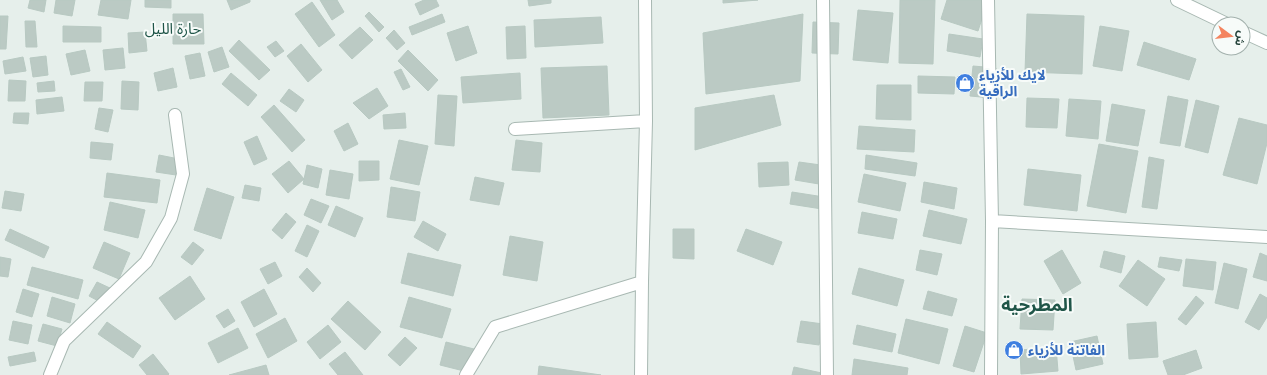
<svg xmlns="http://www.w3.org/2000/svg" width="1267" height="375" font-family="Montserrat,'Noto Sans Arabic',sans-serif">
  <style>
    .building { fill: #bbcac4; stroke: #b8c9c2 }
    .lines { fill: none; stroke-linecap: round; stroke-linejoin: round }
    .minor-casing { stroke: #a8b8b2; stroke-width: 14 }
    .minor { stroke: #fff; stroke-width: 12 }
    .labels { text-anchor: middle; stroke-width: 4; stroke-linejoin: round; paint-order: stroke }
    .shop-label { font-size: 14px; font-weight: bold; fill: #366cbe; stroke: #f7fbf9; text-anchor: start }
    .neighbourhood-label { font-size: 15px; fill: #1f5548; stroke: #f7fbf9 }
    .district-label { font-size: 18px; font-weight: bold; fill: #1f5548; stroke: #f7fbf9 }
  </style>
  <rect width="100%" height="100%" fill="#e6efeb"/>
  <path class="building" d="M30 0H46L44 12 28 8Z
    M56 0H75L72 16 54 13Z
    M101 0H131L128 19 98 15Z
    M145 0H171V8L145 7Z
    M227 0H250V2L231 10Z
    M320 0H337L344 12 332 20Z
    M424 0H436L439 6 420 15 415 4Z
    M528 0H551V3L529 6Z
    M723 0H758L723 3Z
    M900 0H935L933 64 899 63Z
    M947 0H988L978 31 941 19Z
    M312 2 335 35 319 47 295 14Z
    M858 10 893 13 888 63 853 60Z
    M369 12 384 27 379 32 365 16Z
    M173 14H203L204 44H173Z
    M442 14 445 22 412 35 409 27Z
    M803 14 800 81 706 94 703 33Z
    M1027 14 1084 16 1082 74 1025 72Z
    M0 16H8L6 49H0Z
    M601 17 603 43 535 47 534 20Z
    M25 21H35L37 47H26Z
    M813 22 839 23 838 54 812 53Z
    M63 26 101 27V42H63Z
    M468 26 477 53 456 61 447 33Z
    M525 26 526 58 507 59 506 27Z
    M1100 26 1129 31 1122 71 1093 66Z
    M360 27 373 40 352 59 339 45Z
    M394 30 405 43 397 50 386 38Z
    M145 32 147 51 129 53 128 33Z
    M949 34 983 39 980 57 947 51Z
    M239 40 270 70 259 80 229 51Z
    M276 41 284 51 275 57 267 47Z
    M1144 42 1196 59 1189 80 1137 65Z
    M301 44 322 70 308 82 287 56Z
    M222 47 229 67 214 72 208 52Z
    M123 48 125 68 105 70 103 50Z
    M85 50 90 71 71 75 66 54Z
    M408 50 438 80 428 91 398 61Z
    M200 53 205 76 190 79 185 56Z
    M46 56 48 75 33 77 30 58Z
    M23 57 26 71 5 74 3 61Z
    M607 66 609 115 543 118 541 68Z
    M973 66 996 68 992 98 970 96Z
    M173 68 177 87 158 91 154 73Z
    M401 69 410 87 403 90 394 72Z
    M231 73 257 95 248 106 222 84Z
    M520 73 521 99 463 103 461 77Z
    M918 76 955 77 954 94 918 93Z
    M9 80 26 81 25 101H8Z
    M54 81 55 91 38 92 37 83Z
    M122 81 139 82 138 110 121 109Z
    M85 82H103L102 101H84Z
    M877 85H911V120L876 119Z
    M377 88 388 106 369 119 353 103Z
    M289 89 304 100 296 112 280 101Z
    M438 95 457 96 454 146 435 144Z
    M774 95 781 125 695 150V108Z
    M1168 96 1188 100 1180 146 1160 143Z
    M62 97 64 111 37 114 36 100Z
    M1027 98 1059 99 1057 128 1026 127Z
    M1069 99 1101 101 1098 139 1066 136Z
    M1196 100 1219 106 1208 153 1185 147Z
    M1112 104 1145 110 1138 146 1106 141Z
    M274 105 305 140 292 152 261 117Z
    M99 108 113 110 108 132 95 129Z
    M14 113H29L28 124 13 123Z
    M405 113 406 128 384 129 383 115Z
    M1239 118 1267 125V143L1257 184 1223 175Z
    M348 123 358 144 344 151 334 131Z
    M859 126 915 130 914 152 857 149Z
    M257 136 267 159 254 165 244 142Z
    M399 140 428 146 419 185 390 179Z
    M516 140 542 143 540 172 512 170Z
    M91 142 113 144 111 160 90 158Z
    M1099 144 1138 151 1126 213 1087 206Z
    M159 155 179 159 176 175 156 172Z
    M866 155 917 163 915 176 865 169Z
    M1149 157 1164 160 1157 209 1142 207Z
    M289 161 304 179 288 193 272 174Z
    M359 161H379V180L359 181Z
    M788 162 789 185 759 187 758 163Z
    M799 162 828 166 825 185 795 180Z
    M307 165 322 169 318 188 303 184Z
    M1028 169 1081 175 1077 211 1024 205Z
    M330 170 353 174 349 199 326 195Z
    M107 173 160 180 157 203 104 197Z
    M864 174 906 183 900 211 858 202Z
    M475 177 504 183 499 205 470 200Z
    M924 182 957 188 954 209 921 202Z
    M245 185 261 188 259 201 242 198Z
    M391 187 420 192 415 221 387 217Z
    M207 188 234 197 221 239 194 230Z
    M5 191 24 194 21 211 2 208Z
    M792 192 824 197 822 209 790 204Z
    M311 199 329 206 321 223 304 215Z
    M110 202 145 210 138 238 104 230Z
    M336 206 363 218 355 237 328 225Z
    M929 210 967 219 961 244 923 236Z
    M862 212 897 219 893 239 858 233Z
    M286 213 296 222 282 239 272 230Z
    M423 221 446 234 438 251 414 237Z
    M307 225 319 231 307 257 295 251Z
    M10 229 49 247 44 258 5 240Z
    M673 229H694V259L673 258Z
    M746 229 782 242 773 265 737 251Z
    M510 236 543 242 537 281 503 275Z
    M104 242 130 253 119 279 93 268Z
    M193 242 204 250 192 265 181 257Z
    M920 250 942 254 937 275 916 270Z
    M1062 250 1081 283 1063 294 1044 261Z
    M1104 251 1125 256 1121 273 1100 267Z
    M408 253 461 265 453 296 401 283Z
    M1260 253 1267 256V281L1253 277Z
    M0 257 11 259 8 277 0 276Z
    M1160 257 1182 260 1179 271 1158 267Z
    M1186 259 1216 262 1213 290 1183 286Z
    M1138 260 1165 279 1147 306 1119 286Z
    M275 262 282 276 268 284 260 269Z
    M1224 263 1247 269 1238 309 1215 303Z
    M32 267 83 280 78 299 27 285Z
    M307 268 321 283 313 292 299 277Z
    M859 268 904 280 897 306 852 294Z
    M190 276 205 299 175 320 159 298Z
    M97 282 112 289 104 304 89 296Z
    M23 289 39 294 32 317 16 312Z
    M264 289 277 314 254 327 241 302Z
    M928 291 957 299 952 316 923 309Z
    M1260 294 1267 298V317L1259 330 1245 322Z
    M1196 296 1204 303 1186 325 1178 319Z
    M52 297 75 304 70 323 47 316Z
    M409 297 451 309 442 338 400 327Z
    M1022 299 1055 300 1053 330 1020 329Z
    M348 301 381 332 365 350 331 319Z
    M228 309 235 321 224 328 216 316Z
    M285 318 297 341 268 358 256 334Z
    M906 319 948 329 939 364 898 353Z
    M13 321 32 325 28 344 9 340Z
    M801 321 823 324 819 345 797 342Z
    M107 322 141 346 133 358 98 334Z
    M1156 322 1158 357 1129 359 1127 324Z
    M43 324 62 329 57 346 38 341Z
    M328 325 341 342 320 359 307 342Z
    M857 325 896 334 892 352 853 344Z
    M965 326 987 333 974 372 953 366Z
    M238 328 248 348 218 363 208 343Z
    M1097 336 1103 364 1076 370 1070 342Z
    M405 337 417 348 400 366 388 355Z
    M446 342 474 349 468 372 440 365Z
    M1056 347 1058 371 1021 374 1020 350Z
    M1196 350 1202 368 1183 375H1168L1163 361Z
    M34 352 36 361 10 366 8 357Z
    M345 352 363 375H338L329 364Z
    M153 354 169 374 168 375H147L139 365Z
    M854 359 908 368 907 375H852Z
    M266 365 269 375H229Z
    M539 366 601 375H538Z
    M794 367 831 375H792Z"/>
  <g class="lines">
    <defs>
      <path id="minor" d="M823 0 827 375
        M988 0 992 221 991 375
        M1177 0 1227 24
        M1243 32 1267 43
        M515 129 646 121
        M992 221 1267 237
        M50 375 64 341 146 262 171 218 183 174 175 115
        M466 375 495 327 642 282
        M641 375 642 282 646 121 645 0"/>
    </defs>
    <use href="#minor" class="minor-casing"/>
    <use href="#minor" class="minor"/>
  </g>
  <defs>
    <symbol id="shop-disc" viewBox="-11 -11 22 22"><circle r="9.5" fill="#3f7fe0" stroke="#f7fbf9"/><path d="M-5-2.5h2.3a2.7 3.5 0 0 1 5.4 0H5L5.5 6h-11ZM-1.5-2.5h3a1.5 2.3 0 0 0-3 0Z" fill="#fff"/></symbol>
  </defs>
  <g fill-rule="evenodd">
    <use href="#shop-disc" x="954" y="72" width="22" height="22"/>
    <use href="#shop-disc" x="1003" y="339" width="22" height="22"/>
  </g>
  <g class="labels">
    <g class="shop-label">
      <text x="979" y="80">لايك للأزياء<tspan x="979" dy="16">الراقية</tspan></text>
      <text x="1028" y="355">الفاتنة للأزياء</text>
    </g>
    <g class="neighbourhood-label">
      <text x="173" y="34">حارة الليل</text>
    </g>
    <g class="district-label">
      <text x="1037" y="311">المطرحية</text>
    </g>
  </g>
  <g transform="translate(1231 36) rotate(105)"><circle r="19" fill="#f7fbf9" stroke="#a3b1ad"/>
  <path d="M0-3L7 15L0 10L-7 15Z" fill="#f4845f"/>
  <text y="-6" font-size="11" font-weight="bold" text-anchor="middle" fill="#24423a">ش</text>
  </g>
</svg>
